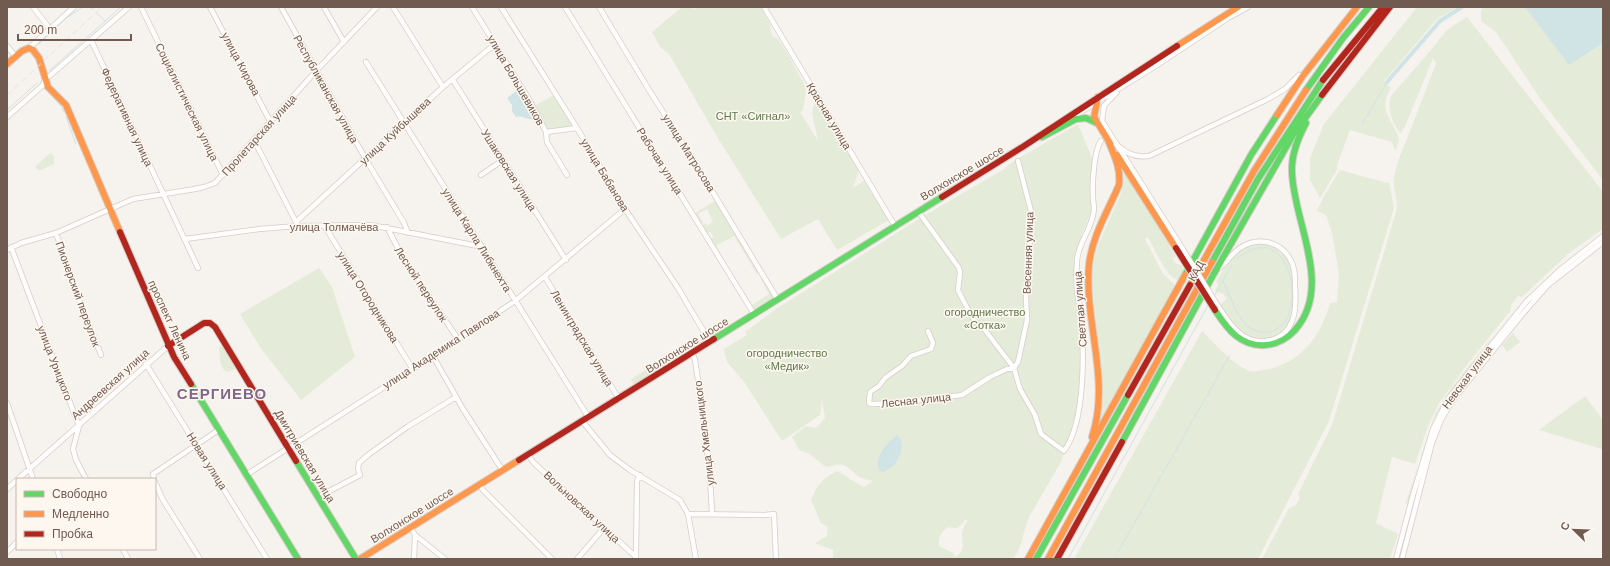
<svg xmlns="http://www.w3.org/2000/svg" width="1610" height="566" font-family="Arial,sans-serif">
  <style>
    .green { fill: #e5ebd9; fill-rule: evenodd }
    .water { fill: #d0e4e5 }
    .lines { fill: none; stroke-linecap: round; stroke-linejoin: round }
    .stream { stroke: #d0e4e5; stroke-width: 1 }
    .canal { stroke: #d0e4e5; stroke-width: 4 }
    .street-casing { stroke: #d4ceca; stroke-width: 6 }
    .fast-casing { stroke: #d5ceca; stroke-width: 8 }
    .slow-casing { stroke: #d5ceca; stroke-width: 8 }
    .jam-casing { stroke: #d5ceca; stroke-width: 8 }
    .street { stroke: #fefdfc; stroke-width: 4.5 }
    .fast { stroke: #63d668; stroke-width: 6 }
    .slow { stroke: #ff974d; stroke-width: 6 }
    .jam { stroke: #b3261e; stroke-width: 6 }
    .rail { stroke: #e5e3e5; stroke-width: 1; stroke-dasharray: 6 4; stroke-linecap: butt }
    .street-bridge-casing { stroke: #d4ceca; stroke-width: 6; stroke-linecap: butt }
    .jam-bridge-casing { stroke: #d5ceca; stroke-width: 8; stroke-linecap: butt }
    .street-bridge { stroke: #fefdfc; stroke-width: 4.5 }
    .jam-bridge { stroke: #b3261e; stroke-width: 6 }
    .labels { text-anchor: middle; stroke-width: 3; stroke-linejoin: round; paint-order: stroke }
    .street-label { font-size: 11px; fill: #715a50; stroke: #fdf7ef }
    .park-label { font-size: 11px; fill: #5e7a4d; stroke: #fdf7ef }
    .district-label { font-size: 15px; font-weight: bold; letter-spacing: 1px; fill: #7e688c; stroke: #fdf7ef }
  </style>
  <rect width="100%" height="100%" fill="#f6f2ed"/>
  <path class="green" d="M682 7H692L693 9 700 7H761L770 25 772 36 778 39 787 53 803 82 806 89 803 111 800 112 818 141C817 129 808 114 815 103L820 105 838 137 858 168V173L853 188 864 181 889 220 837 250 818 219 781 239 719 140 669 54 661 48 652 32Z
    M1417 7H1457L1437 19 1384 81 1391 88C1377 112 1392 117 1399 139L1396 150H1395L1392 142 1350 130 1337 165V170L1320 198 1310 180V158L1324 124Z
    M1483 7H1548L1603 34V180L1541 100 1496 32 1481 21V11Z
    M1467 17 1603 192V229L1569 253 1522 297 1518 296 1511 305V310L1466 366 1438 405 1428 426 1415 464 1392 457 1376 523 1398 534 1390 559H1262L1289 508 1296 505 1300 498 1298 494 1332 425 1396 212C1399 199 1393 193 1394 180 1394 175 1396 169 1397 164L1436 64 1430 51 1447 30Z
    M1430 51 1433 58 1406 124 1401 133C1392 124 1387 109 1391 96Z
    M549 85 572 122V125C566 130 553 130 546 127L536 105 554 95 548 86Z
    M1078 124 1094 163 1091 212 1082 234 1075 260 1081 358 1077 416 1061 462 1029 517 1019 549 1013 559H833V550L815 543 827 536 828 527 821 523 811 500C818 484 822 479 837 471 847 476 855 483 864 487L873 481C869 480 861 479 858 476 844 464 845 462 826 467L808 453 799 450 792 437 806 426 816 428 825 418 822 399 820 415 782 441 745 383 727 362 724 349 747 335 745 332 776 309 922 217 1004 169 1012 162ZM965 520H968C966 523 964 526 963 529 959 541 969 549 955 557L953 553 939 546C938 537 941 532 948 527 959 530 959 527 965 520Z
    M50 153 54 156V164L41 170H38L35 167Z
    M1124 170 1176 257 1172 258 1175 263 1181 265 1184 271 1179 280C1167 280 1154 247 1148 237L1145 239 1163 274 1174 284 1175 287 1100 424 1103 396 1093 294V264L1098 245 1120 196 1123 184Z
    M1340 170 1387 183 1389 182 1394 208 1329 421 1258 559H1074L1202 331C1213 342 1236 368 1251 371 1258 372 1266 369 1273 368 1304 359 1322 333 1330 303L1337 302 1339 274 1332 233 1326 215 1317 211 1324 196Z
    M714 197 760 272 757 274 734 236 717 245V247L716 248 710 239 714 237 710 232 707 233 702 226 706 223 707 226 713 222 707 209 698 214 703 222 701 224 695 213 715 201 713 198Z
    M1257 244H1266L1276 248 1282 253 1289 260 1292 268 1295 297 1290 323 1280 335 1268 340H1257L1238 332 1220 305 1227 298 1222 293 1215 291 1218 284 1216 282C1226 265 1236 248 1257 244Z
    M319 268 332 287 355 357 301 400 260 347 240 314Z
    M763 278 774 297 773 299 755 309 752 308 743 293H745L752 305 769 294 761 279Z
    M1513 333 1520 342 1507 352 1502 345Z
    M1492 337C1481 360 1460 377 1446 398 1428 425 1417 469 1409 501L1405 505 1436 412 1453 386Z
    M223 344 237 368 227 372C219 368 220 357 219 348Z
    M653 365 655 368 657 367 659 369 634 385 632 383 633 381 630 380Z
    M1585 396 1603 420 1602 449 1539 430Z"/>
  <path class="water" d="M1525 7H1603V43L1569 65Z
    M516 91 522 98 527 101 536 119C528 121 523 115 516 117L512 111V105L507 98Z
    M897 435C906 443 901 455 895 464 892 467 887 470 884 472L880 471C872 458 888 442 897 435Z"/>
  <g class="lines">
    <path class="stream" d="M89 7 93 9
      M97 13 105 21
      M39 44 66 18 83 7
      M49 71 121 7
      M45 88 61 106
      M62 108 64 112
      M7 110 37 83
      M66 117 76 144
      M1362 124 1387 82
      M1223 281C1229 294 1236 314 1245 324 1251 330 1259 333 1268 332 1312 327 1293 211 1237 259
      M1214 296 1232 265
      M1118 552 1230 355
      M1115 557 1120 559
      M1068 559 1208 305"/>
    <path class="canal" d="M1387 82 1440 21 1462 7"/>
    <defs>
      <path id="street" d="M33 7 50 29
        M141 7 223 175
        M210 7 270 121
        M281 7 365 158 404 223 408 233
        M324 7 344 42
        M393 7 443 87
        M472 7 530 101 546 132 547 142 567 175
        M501 7 577 128 625 209 678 288 710 342
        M565 7 754 314
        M599 7 649 90 691 156 778 300
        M764 7 895 226
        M91 40 198 268
        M7 46 16 57
        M29 48 74 7
        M366 62 589 418
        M453 80 566 260
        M1117 92 1104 106 1102 121 1179 243
        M7 117 42 86 46 79 129 7
        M1063 123 1154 67 1228 18 1248 7
        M546 132 577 128
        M254 140 297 224
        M1116 144C1126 153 1135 158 1149 156L1268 99 1285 89 1299 75
        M481 175 503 160
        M918 211 959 268 960 273 958 290 963 300 974 320 985 330 1014 368 1020 389 1035 415 1041 434 1064 451C1086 422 1084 348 1081 312 1081 309 1080 306 1079 303 1076 289 1076 275 1077 261 1078 242 1093 228 1094 209 1094 205 1093 201 1093 197 1092 185 1094 150 1101 141
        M297 221 443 87 495 44
        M324 225 412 368
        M387 227 403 258 458 339
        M56 233 76 292 101 355
        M185 239 259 229 298 226 371 225 483 247
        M11 247 79 426 73 449 76 460 86 479
        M7 250 21 243 56 233 133 199 195 189 204 187 215 183 316 71 377 7
        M545 277 619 399
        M1216 303C1228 321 1240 344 1266 341 1295 337 1297 310 1295 286 1295 277 1295 267 1290 259 1280 241 1257 236 1240 248 1233 253 1227 261 1221 267
        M928 331 933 343 931 349 911 356 902 366 885 378 879 386 870 392 869 403 872 404 897 403 962 395 990 377 1007 369 1014 368 1018 362 1027 320 1026 298 1031 223V211L1018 161
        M692 353 695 360C703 411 710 462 712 514
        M433 356 463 409 503 471
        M146 364 267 559
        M7 403 33 479
        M583 422 610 455 630 470 680 500 688 514 696 559
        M528 455 534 463 636 557
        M246 475 433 356 515 301 625 209
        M18 479 168 346
        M154 479 153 474 220 429
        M155 482 163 500 200 559
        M480 485 483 490 552 559
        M7 489 17 480
        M318 497 360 475 358 469 359 463 368 455 407 427 456 397
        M688 514 765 515 774 514 776 559
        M411 528 415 535 414 559
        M415 535 445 559
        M57 549 60 559
        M123 549 128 559
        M7 552 17 542
        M636 557 637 481 640 475
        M577 559 604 528
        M1396 559 1413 495 1433 429 1448 399 1527 301 1561 269 1603 236
        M1402 559 1432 443 1441 420 1452 401 1520 317 1548 285 1603 242"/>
      <path id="fast" d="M1306 90 1343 38 1369 7
        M1042 137 1076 119 1086 118 1097 123
        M1212 262 1258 179 1323 80
        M1185 275 1251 155 1277 115
        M1215 310C1228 330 1241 347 1266 345 1277 344 1288 338 1295 330 1334 286 1293 221 1292 172 1291 154 1298 138 1306 123
        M714 339 942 197
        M191 384 298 559
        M1122 442 1212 277 1293 135 1322 95
        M296 461 356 559
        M1036 559 1128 395"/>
      <path id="slow" d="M1177 46 1238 7
        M7 64 22 51 29 48 33 50 39 58 48 87 66 105 120 232
        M1098 97 1094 117 1110 143
        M1277 115 1302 77 1357 7
        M1117 155 1176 248
        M1190 285 1254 171 1306 90
        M1092 437C1111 381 1084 322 1089 265 1092 236 1108 211 1119 185 1121 168 1114 155 1108 140
        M360 559 519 460
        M1028 559 1185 275
        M1048 559 1212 262"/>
      <path id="jam" d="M1323 80 1383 7
        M1322 95 1390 7
        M942 197 1024 146 1177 46
        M120 232 174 357 191 384
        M168 346 204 323H210L215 327 296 461
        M1128 395 1190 285
        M519 460 714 339
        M1057 559 1122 442"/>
    </defs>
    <use href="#street" class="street-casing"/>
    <use href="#fast" class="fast-casing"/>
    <use href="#slow" class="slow-casing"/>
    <use href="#jam" class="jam-casing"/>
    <use href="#street" class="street"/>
    <use href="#fast" class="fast"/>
    <use href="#slow" class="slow"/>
    <use href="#jam" class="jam"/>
    <path class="rail" d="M7 95 102 7"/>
    <defs>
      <path id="street-bridge" d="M1179 243 1216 303"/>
      <path id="jam-bridge" d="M1176 248 1215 310"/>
    </defs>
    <use href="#street-bridge" class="street-bridge-casing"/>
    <use href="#jam-bridge" class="jam-bridge-casing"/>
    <use href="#street-bridge" class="street-bridge"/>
    <use href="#jam-bridge" class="jam-bridge"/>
  </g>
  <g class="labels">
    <g class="street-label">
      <text transform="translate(241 64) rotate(62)" y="4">улица Кирова</text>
      <text transform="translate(516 80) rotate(60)" y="4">улица Большевиков</text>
      <text transform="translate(326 89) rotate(61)" y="4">Республиканская улица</text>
      <text transform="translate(187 102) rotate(64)" y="4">Социалистическая улица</text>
      <text transform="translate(829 116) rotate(59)" y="4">Красная улица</text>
      <text transform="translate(127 117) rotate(65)" y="4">Федеративная улица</text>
      <text transform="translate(395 131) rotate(-43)" y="4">улица Куйбышева</text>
      <text transform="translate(259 135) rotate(-48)" y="4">Пролетарская улица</text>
      <text transform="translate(689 153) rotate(58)" y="4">улица Матросова</text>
      <text transform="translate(660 161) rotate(58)" y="4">Рабочая улица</text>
      <text transform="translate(509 170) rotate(58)" y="4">Ушаковская улица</text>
      <text transform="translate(962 173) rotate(-31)" y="4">Волхонское шоссе</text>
      <text transform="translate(605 175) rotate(59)" y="4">улица Бабанова</text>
      <text x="334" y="231">улица Толмачёва</text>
      <text transform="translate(477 240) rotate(58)" y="4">улица Карла Либкнехта</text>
      <text transform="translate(1028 253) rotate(-88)" y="4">Весенняя улица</text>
      <text transform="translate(1196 271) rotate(-61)" y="4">КАД</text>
      <text transform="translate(421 284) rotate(57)" y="4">Лесной переулок</text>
      <text transform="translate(78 294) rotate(70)" y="4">Пионерский переулок</text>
      <text transform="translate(368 297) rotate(58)" y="4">улица Огородникова</text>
      <text transform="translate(1080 309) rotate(-94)" y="4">Светлая улица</text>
      <text transform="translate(170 320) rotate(65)" y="4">проспект Ленина</text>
      <text transform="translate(582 338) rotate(59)" y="4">Ленинградская улица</text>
      <text transform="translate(687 345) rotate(-32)" y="4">Волхонское шоссе</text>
      <text transform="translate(441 349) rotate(-33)" y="4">улица Академика Павлова</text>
      <text transform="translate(55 363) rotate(69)" y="4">улица Урицкого</text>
      <text transform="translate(1467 377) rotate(-53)" y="4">Невская улица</text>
      <text transform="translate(110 384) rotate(-42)" y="4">Андреевская улица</text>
      <text transform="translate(916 400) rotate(-6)" y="4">Лесная улица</text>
      <text transform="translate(704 433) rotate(-97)" y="4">улица Хмельницкого</text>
      <text transform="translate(305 456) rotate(59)" y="4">Дмитриевская улица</text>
      <text transform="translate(207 461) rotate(58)" y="4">Новая улица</text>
      <text transform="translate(582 507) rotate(43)" y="4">Вольновская улица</text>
      <text transform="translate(412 515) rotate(-32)" y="4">Волхонское шоссе</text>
    </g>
    <g class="park-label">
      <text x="753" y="120">СНТ «Сигнал»</text>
      <text x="985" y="316">огородничество<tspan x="985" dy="13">«Сотка»</tspan></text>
      <text x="787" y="357">огородничество<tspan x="787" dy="13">«Медик»</tspan></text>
    </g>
    <g class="district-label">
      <text x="222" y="399">СЕРГИЕВО</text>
    </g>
  </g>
  <rect width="1610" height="566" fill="none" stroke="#715a50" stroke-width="16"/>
  <rect x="16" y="478" width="140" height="72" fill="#fdf7ef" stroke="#c5b8af"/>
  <rect x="24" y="491" width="20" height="6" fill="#63d668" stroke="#c5b8af"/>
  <text x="52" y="498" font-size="12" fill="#715a50">Свободно</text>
  <rect x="24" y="511" width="20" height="6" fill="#ff974d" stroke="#c5b8af"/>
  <text x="52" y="518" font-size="12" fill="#715a50">Медленно</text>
  <rect x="24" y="531" width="20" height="6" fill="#b3261e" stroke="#c5b8af"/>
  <text x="52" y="538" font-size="12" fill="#715a50">Пробка</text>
  <g transform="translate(1574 530) rotate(293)" stroke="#fdf7ef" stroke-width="3" paint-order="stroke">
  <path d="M0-3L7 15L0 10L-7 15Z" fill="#715a50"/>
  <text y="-6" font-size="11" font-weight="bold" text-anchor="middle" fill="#715a50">С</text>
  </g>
  <path d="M18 34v6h113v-6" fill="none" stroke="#715a50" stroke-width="2"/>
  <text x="24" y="34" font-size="12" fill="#715a50" stroke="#fdf7ef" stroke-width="3" paint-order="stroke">200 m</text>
</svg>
